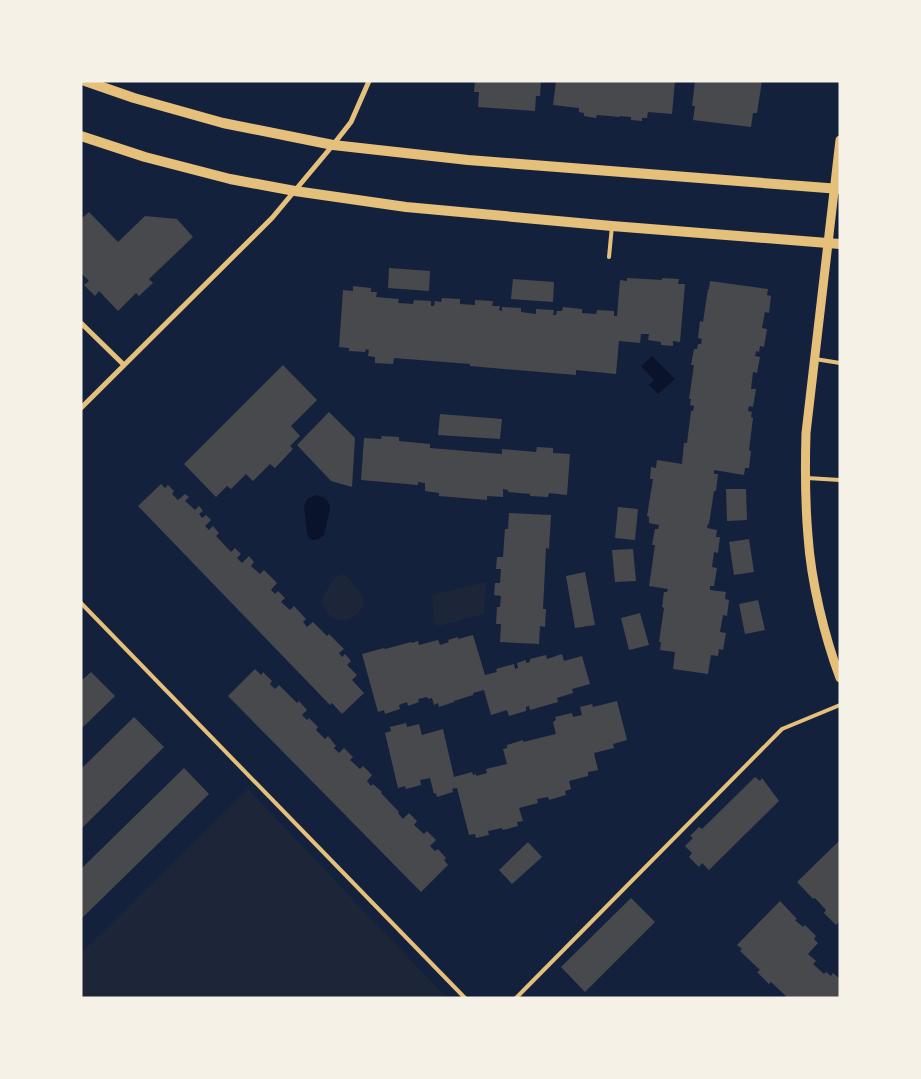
<svg xmlns="http://www.w3.org/2000/svg" width="921" height="1079" font-family="Lato,sans-serif">
  <style>
    .green { fill: #1d2539 }
    .water { fill: #0b132b }
    .building { fill: #48494c }
    .lines { fill: none; stroke-linecap: round; stroke-linejoin: round }
    .service { stroke: #e5c07b; stroke-width: 4 }
    .minor { stroke: #e5c07b; stroke-width: 5 }
    .tertiary { stroke: #e5c07b; stroke-width: 9 }
    .secondary { stroke: #e5c07b; stroke-width: 10 }
  </style>
  <rect width="100%" height="100%" fill="#14213d"/>
  <path class="green" d="M344 574C349 578 359 590 362 595 371 615 331 637 321 600L334 578Z
    M486 582 484 614 439 626 434 622 432 595Z
    M248 789 447 998H81V953Z"/>
  <path class="water" d="M652 356 675 379 658 394 649 385 654 380 641 366Z
    M317 495 325 498 330 505V510L324 535 319 539 313 540 310 539 307 534 304 506 308 498Z"/>
  <path class="building" d="M475 81H541L540 96H536L535 111 478 107 479 92H474Z
    M556 81H675L672 114 648 112 647 118H642V121L631 120V117L619 116 620 117 597 115 596 118 584 116V113L579 112V108L553 105Z
    M695 81H762L757 113H753L751 127 693 120 695 106H692Z
    M89 212 118 242 145 216 177 219 193 237 149 279 153 283 139 296 136 293 118 311 99 291 95 296 84 285 89 281 81 273V219Z
    M389 268 430 271 429 291 388 288Z
    M627 278 662 280V278L679 279 678 284H685L680 342 673 341V346L661 345V342L648 340 649 334H641L640 343 619 341 616 374 576 370V375L470 366V364L394 358 393 364 375 363V357L368 356 369 350 366 349 365 352 349 351V348L339 347 343 290 353 291V286L371 288V292H377L376 297 399 299 398 303 413 304 414 300 431 301V306H434L435 301 441 302 442 298 460 299V304L475 305V300L493 301 492 306H500L499 310 502 311V307L521 308V312L536 314V309L554 310 553 315H556L557 311H562L563 307 582 309V313L596 314 597 310 614 311V316H617L620 280 627 281Z
    M513 279 554 282 553 302 511 299Z
    M710 281 768 289 767 295 771 296 769 313 765 312 762 328 767 329 764 347 760 346 759 352 756 351 755 356 760 357 757 373 753 372 751 389H756L753 407 749 406 748 411 752 412 751 417 753 418 749 450 751 451 749 468H745L744 475 714 470V474H718L716 491H714L709 524H708L707 528 717 530 716 537H720L718 553 714 552 712 567 717 568 714 586H710V590L726 592 725 599 729 600 727 616 723 615 720 632 726 633 723 650 719 649 718 656 711 655 708 674 673 669 675 652 660 650 661 642H659L664 608 662 607 664 592H667L668 589 649 586 655 545H652L655 529H658L659 525 649 523V517L647 516 653 479H650L651 467 656 468 657 460 682 464 684 443H687L691 411H693L694 406 690 405 691 399H689L694 365H691L694 349H697L698 344H701L702 339 698 338 700 321 703 322 708 289H709Z
    M283 365 317 400 291 426 300 436 290 446 293 449 275 468 270 464 253 481 246 474 231 489 227 486 216 497 184 464Z
    M329 412 355 438 352 487 331 481 297 445Z
    M440 414 502 419 500 439 438 435Z
    M382 436 399 437V441L430 444V448L502 454V449L536 452 537 447 553 448V453L570 454 567 495 549 493 548 497 530 496V494L508 492V490L503 489V497L487 496V500L439 496V493L425 491V483L418 482V485L361 480 364 438 381 439Z
    M161 484 165 488 168 485 174 491 172 494 178 500 185 494 189 497 185 501 195 510 199 506 203 511 199 514 202 518 206 515 211 520 205 526 209 530 213 526 219 533 216 536 231 552 235 548 241 554 237 558 242 563 249 556 254 562 251 566 260 574 264 570 277 583 271 590 275 594 278 591 285 598 281 602 290 610 294 606 306 619 303 622 307 627 313 622 327 636 329 634 344 649 339 653 342 657 345 654 351 661 347 665 357 675 352 680 364 693 342 714 332 703 330 705 138 506Z
    M726 489H746L747 520 727 521Z
    M618 507 638 509 635 540 615 538Z
    M509 513 551 515 549 549 546 548 543 609H546L545 627 540 626 539 644 500 642 501 624H496L497 607H500L501 596 494 595 495 583H500L501 569H496L497 557H503L505 529H508Z
    M749 539 754 572 734 575 729 542Z
    M633 549 636 581 615 582 612 550Z
    M585 572 595 625 575 628 566 576Z
    M758 600 765 630 745 634 739 604Z
    M640 613 649 645 629 650 621 618Z
    M473 635 485 675 497 672 496 669 514 664 515 669 518 668 517 663 526 660V663L530 662V659L546 655 547 659 562 654 564 661 582 656 590 684 572 689 573 693 557 698 558 702 530 710 529 706 526 707V711L509 716 507 710 491 715 484 690 473 693V695L454 701V702L439 707 438 703 434 705 432 698 428 699 427 697 418 699 419 702 408 706 407 702 399 705 400 709 385 714 384 710 378 712 362 654 384 648 385 649 411 642 412 643 418 641 419 645 438 640 440 645 449 642 448 640 458 637V639Z
    M255 669 261 675 263 672 272 681 270 684 275 689 279 685 297 703 299 701 307 710 302 715 307 720 309 718 318 727 316 730 325 739 328 736 336 746 334 748 339 753 344 748 353 757 350 760 360 769 363 766 372 775 367 781 371 786 373 784 382 792 381 793 399 812 398 813 403 819 409 813 417 821 414 825 424 834 427 831 436 840 430 846 435 851 438 849 446 858 444 860 448 865 421 892 228 696Z
    M91 672 115 696 81 729V681Z
    M617 701 627 740 613 744 614 748 594 753 598 770 588 772V776L569 781 571 789 565 791 566 795 549 800 548 797 537 799 538 803 519 808 523 821 517 822 518 826 503 830 502 828 488 831 489 835 476 838 475 834 469 835 457 788 452 789 453 792 437 797 436 793 434 794 430 778 420 780 421 785 406 789 405 786 398 788 385 733 391 731 390 727 406 723 407 727 419 724 422 735 443 729 454 777 472 772 473 775 476 774V776L487 773 486 769 507 764 503 749 507 748V745L523 740V742L556 734 553 722 556 720 555 717 572 713 573 717 582 715 580 707 592 704 593 707Z
    M134 717 164 747 81 829V769Z
    M184 768 209 794 81 919V869Z
    M755 777 760 781 762 778 779 801 709 870 702 863 699 867 689 857 692 853 685 846 693 838 690 836 699 827 702 829Z
    M840 840V921L836 925 824 913 826 910 815 898 813 899 797 882Z
    M528 842 542 857 512 884 499 870Z
    M631 898 655 922 585 992 561 967Z
    M780 901 797 919 795 920 803 927 805 925 816 936 814 939 818 943 808 954 816 961 813 964 824 974 826 972 831 976 833 973 840 979V998H788L771 982 769 984 757 972 760 970 740 951 742 949 737 945Z"/>
  <g class="lines">
    <path class="service" d="M609 257 612 226
      M815 359 840 363
      M807 478 840 480
      M81 603 465 998
      M516 998 782 729 840 705"/>
    <path class="minor" d="M81 323 124 365
      M81 408 272 218 333 145 351 122 369 81"/>
    <path class="tertiary" d="M840 140 806 433C805 467 805 501 808 536 811 581 824 635 840 678"/>
    <path class="secondary" d="M85 81 134 98 223 123 333 145 468 160 840 189
      M81 136 145 157 230 179 295 191 406 207 612 226 840 244"/>
  </g>
  <rect width="921" height="1079" fill="none" stroke="#f6f1e7" stroke-width="165"/>
</svg>
